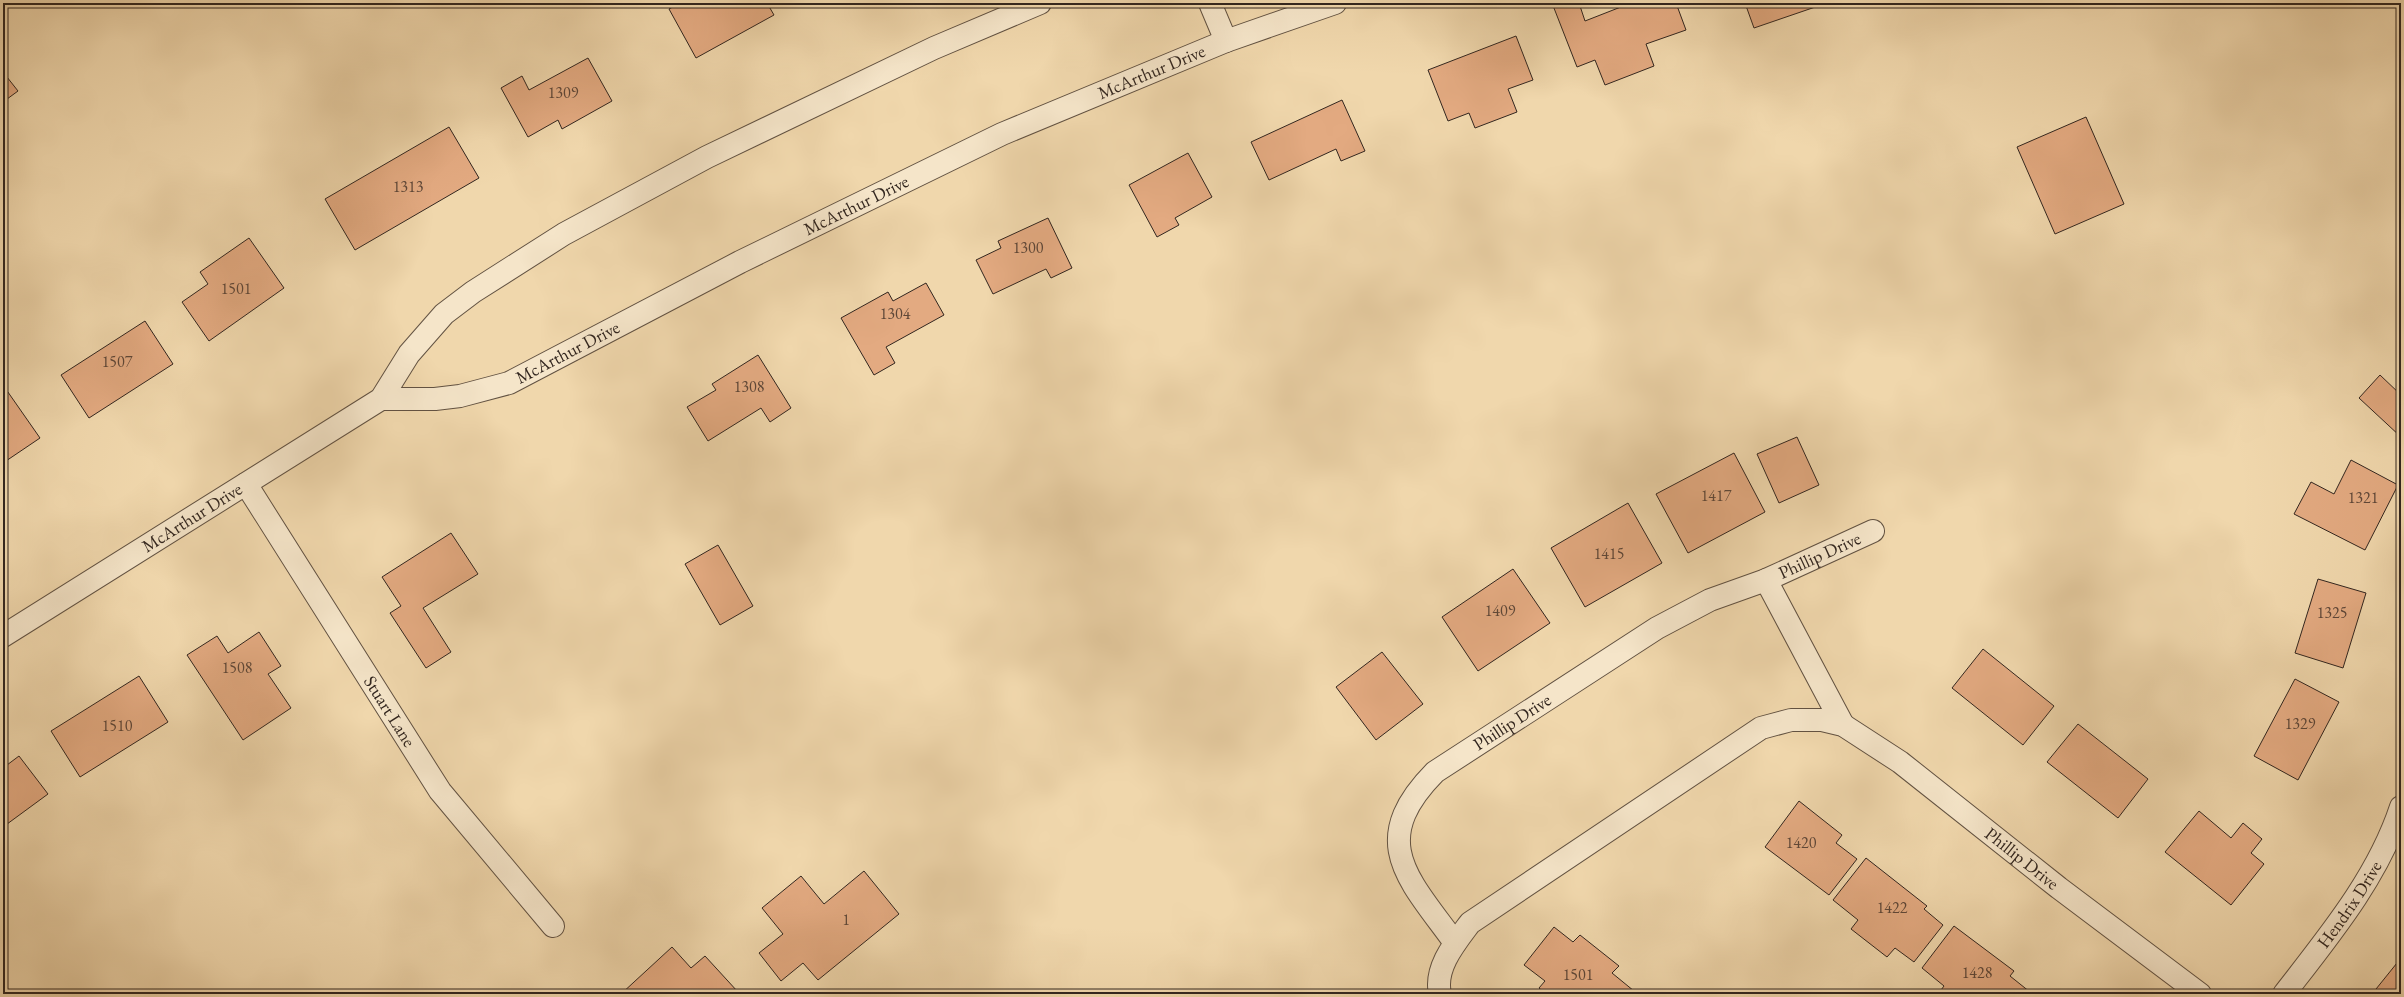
<svg xmlns="http://www.w3.org/2000/svg" width="2404" height="997" font-family="'EB Garamond',serif">
  <style>
    .building { fill: #e3aa81; stroke: #32261f }
    .lines { fill: none; stroke-linecap: round; stroke-linejoin: round }
    .minor-casing { stroke: #625242; stroke-width: 24 }
    .minor { stroke: #f5e5c9; stroke-width: 22 }
    .labels { text-anchor: middle; stroke-width: 3; stroke-linejoin: round; paint-order: stroke }
    .number-label { font-size: 16px; fill: #5e4738 }
    .street-label { font-size: 18px; fill: #32261f; stroke: #f5e5c9 }
  </style>
  <rect width="100%" height="100%" fill="#f0d7ac"/>
  <filter id="stains"><feTurbulence type="fractalNoise" baseFrequency=".005" numOctaves="4"/><feColorMatrix values="0 0 0 0 .2 0 0 0 0 .09 0 0 0 0 .02 0 0 0 .5 -.17"/></filter>
  <radialGradient id="worn" r=".72"><stop offset=".6" stop-color="#630" stop-opacity="0"/><stop offset="1" stop-color="#630" stop-opacity=".3"/></radialGradient>
  <path class="building" d="M680 3H767L774 15 696 58 669 9Z
    M1552 3H1579L1585 21 1631 3H1676L1686 30 1646 44 1654 66 1605 85 1595 60 1577 67Z
    M1745 3H1827L1754 28Z
    M1516 36 1533 80 1508 89 1517 112 1475 128 1469 113 1448 121 1428 70Z
    M588 58 612 101 562 129 558 120 528 137 501 88 522 76 529 90Z
    M3 72 18 91 3 102Z
    M1342 100 1365 151 1341 161 1336 149 1269 180 1251 142Z
    M2086 117 2124 204 2055 234 2017 147Z
    M449 127 479 178 355 250 325 199Z
    M1188 153 1212 197 1175 218 1179 225 1157 237 1129 185Z
    M1048 218 1072 268 1051 278 1046 269 993 294 976 260 1001 248 998 241Z
    M249 238 284 288 209 341 182 302 208 284 200 272Z
    M926 283 944 315 886 347 895 363 874 375 841 318 888 292 893 301Z
    M145 321 173 364 89 418 61 375Z
    M758 355 791 408 770 422 761 408 708 441 687 407 716 390 712 384Z
    M2380 375 2401 395V437L2359 398Z
    M3 385 40 438 3 463Z
    M1797 437 1819 485 1779 503 1757 454Z
    M1734 453 1765 512 1688 553 1656 494Z
    M2351 460 2398 485 2365 550 2294 514 2311 482 2334 494Z
    M1628 503 1662 563 1585 607 1551 548Z
    M451 533 478 574 423 608 451 652 426 668 390 613 401 606 382 577Z
    M718 545 753 606 720 625 685 564Z
    M1513 569 1550 623 1478 671 1442 617Z
    M2318 579 2366 593 2343 668 2295 653Z
    M259 632 281 666 268 674 291 708 243 740 187 655 217 636 228 653Z
    M1983 649 2054 706 2023 745 1952 688Z
    M1382 652 1423 704 1376 740 1336 687Z
    M139 676 168 722 80 777 51 731Z
    M2295 679 2339 702 2298 780 2254 756Z
    M2078 724 2148 779 2118 818 2047 762Z
    M19 756 48 794 3 827V768Z
    M1799 801 1842 835 1836 843 1857 859 1829 895 1765 847Z
    M2199 811 2231 838 2243 823 2262 839 2251 853 2264 864 2231 905 2165 852Z
    M1866 858 1927 906 1924 909 1943 925 1914 962 1895 948 1887 957 1851 929 1858 920 1833 900Z
    M864 871 899 914 818 980 803 963 781 981 759 953 783 934 762 908 801 876 824 904Z
    M1954 926 2014 971 2010 976 2030 992 2028 994H1938L1944 986 1922 968Z
    M1554 927 1573 942 1580 935 1619 966 1612 973 1634 991 1631 994H1546L1539 988 1545 981 1524 965Z
    M672 947 691 968 705 956 738 992 736 994H621Z
    M2401 958V994H2372Z"/>
  <g class="lines">
    <defs>
      <g id="minor">
        <path d="M1210 3 1226 41"/>
        <path id="s1" d="M381 399H435L460 396 509 383 740 262 1002 134 1226 41 1335 3"/>
        <path id="s2" d="M246 484 440 791 553 926"/>
        <path d="M1766 580 1843 725"/>
        <path id="s3" d="M3 636 381 399 409 354 444 314 473 292 564 234 707 157 934 48 1040 3"/>
        <path id="s4" d="M1455 943C1409 879 1366 842 1435 772L1657 628 1710 600 1766 580 1873 531"/>
        <path id="s5" d="M1440 994C1434 968 1455 943 1470 923L1761 728 1791 720H1822L1843 725 1900 762 2059 888 2200 994"/>
        <path id="s6" d="M2284 994C2329 936 2378 877 2401 807"/>
      </g>
    </defs>
    <use href="#minor" class="minor-casing"/>
    <use href="#minor" class="minor"/>
  </g>
  <g class="labels">
    <g class="number-label">
      <text x="563" y="98">1309</text>
      <text x="408" y="192">1313</text>
      <text x="1028" y="253">1300</text>
      <text x="236" y="294">1501</text>
      <text x="895" y="319">1304</text>
      <text x="117" y="367">1507</text>
      <text x="749" y="392">1308</text>
      <text x="1716" y="501">1417</text>
      <text x="2363" y="503">1321</text>
      <text x="1609" y="559">1415</text>
      <text x="1500" y="616">1409</text>
      <text x="2332" y="618">1325</text>
      <text x="237" y="673">1508</text>
      <text x="2300" y="729">1329</text>
      <text x="117" y="731">1510</text>
      <text x="1801" y="848">1420</text>
      <text x="1892" y="913">1422</text>
      <text x="846" y="925">1</text>
      <text x="1977" y="978">1428</text>
      <text x="1578" y="980">1501</text>
    </g>
    <g class="street-label">
      <text dy="6" stroke="none"><textPath href="#s1" startOffset="844">McArthur Drive</textPath></text>
      <text dy="6" stroke="none"><textPath href="#s1" startOffset="520">McArthur Drive</textPath></text>
      <text dy="6" stroke="none"><textPath href="#s1" startOffset="196">McArthur Drive</textPath></text>
      <text dy="6" stroke="none"><textPath href="#s3" startOffset="223">McArthur Drive</textPath></text>
      <text dy="6" stroke="none"><textPath href="#s4" startOffset="641">Phillip Drive</textPath></text>
      <text dy="6" stroke="none"><textPath href="#s2" startOffset="269">Stuart Lane</textPath></text>
      <text dy="6" stroke="none"><textPath href="#s4" startOffset="290">Phillip Drive</textPath></text>
      <text dy="6" stroke="none"><textPath href="#s5" startOffset="737">Phillip Drive</textPath></text>
      <text dy="6" stroke="none"><textPath href="#s6" startOffset="111">Hendrix Drive</textPath></text>
    </g>
  </g>
  <rect width="2404" height="997" fill="none" stroke="#f0d7ac" stroke-width="16"/>
  <rect x="4" y="4" width="2396" height="989" fill="none" stroke="#32261f" stroke-width="2"/>
  <rect x="8" y="8" width="2388" height="981" fill="none" stroke="#32261f"/>
  <rect width="100%" height="100%" filter="url(#stains)"/>
  <rect width="100%" height="100%" fill="url(#worn)"/>
</svg>
